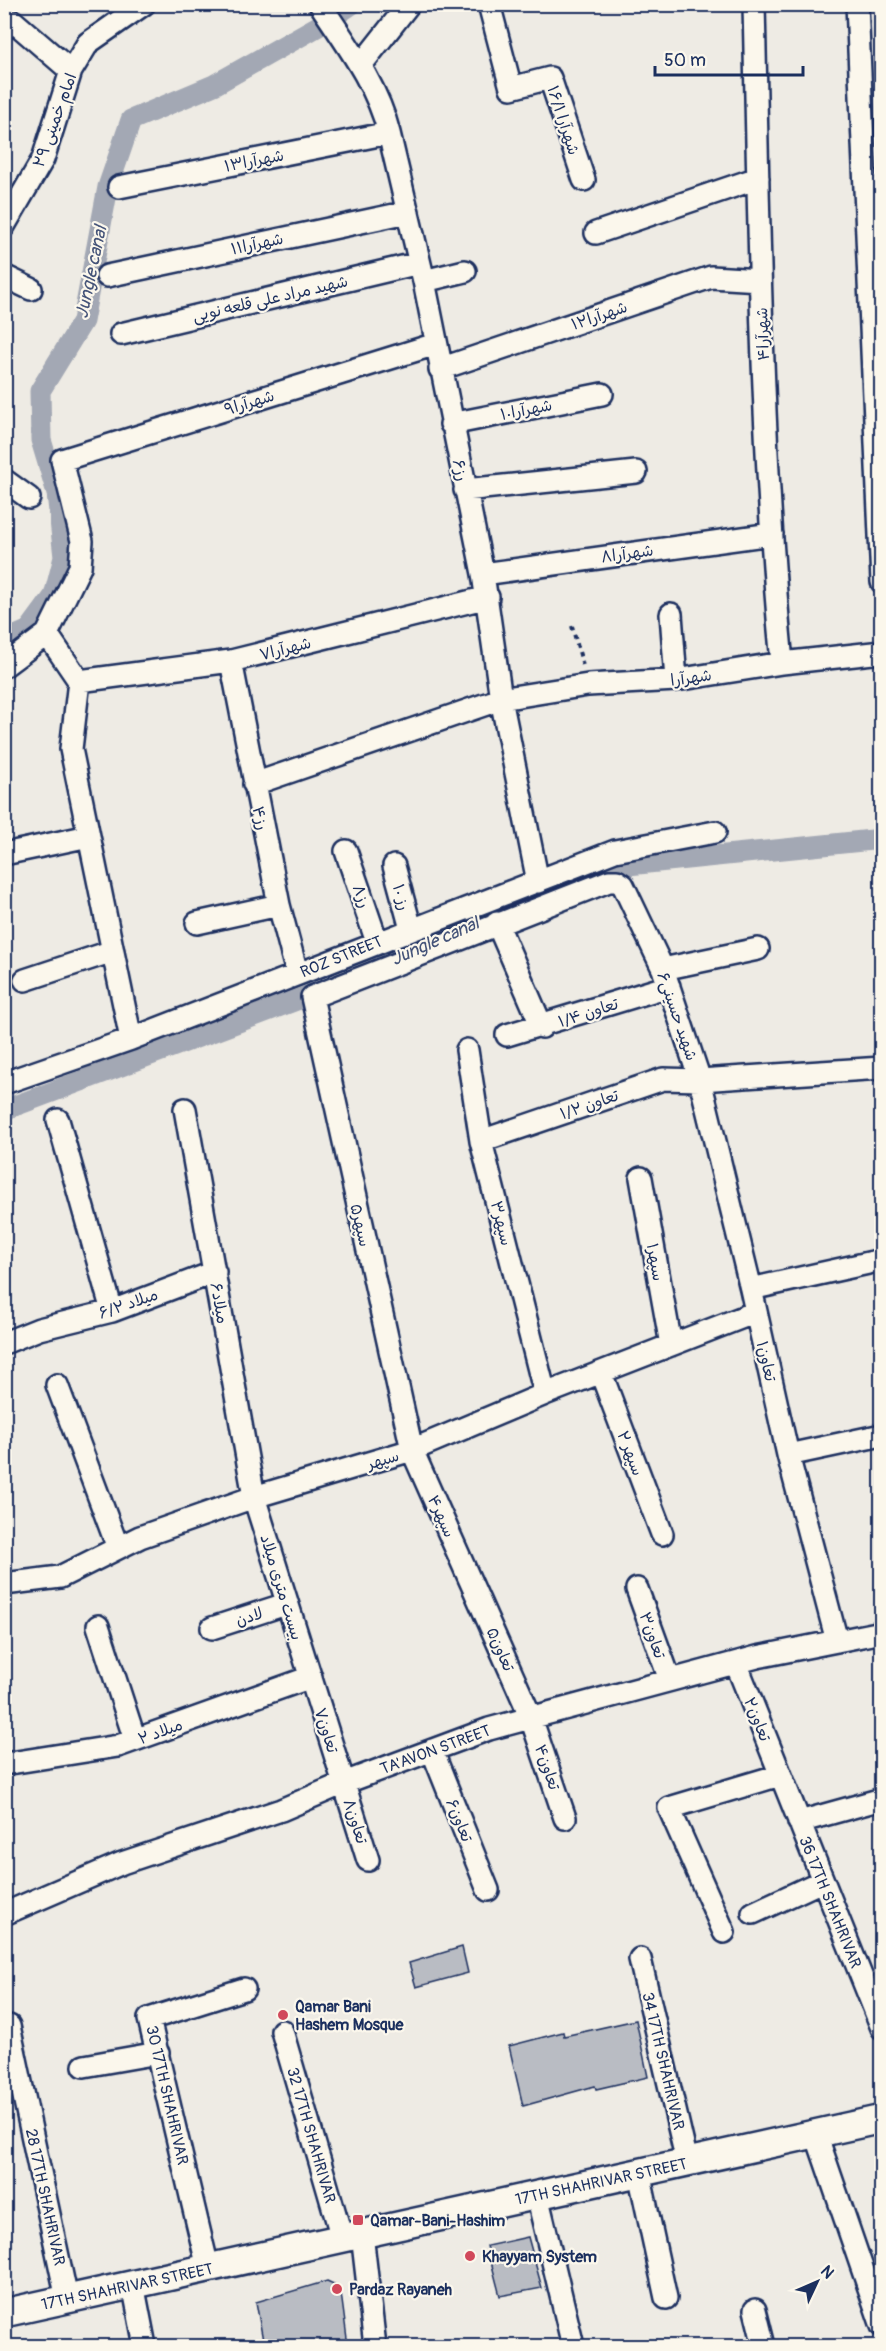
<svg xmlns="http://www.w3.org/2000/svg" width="886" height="2351" font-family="Pangolin,'Playpen Sans Arabic',sans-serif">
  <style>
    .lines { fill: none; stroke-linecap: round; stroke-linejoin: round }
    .canal { stroke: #a3a8b4; stroke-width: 21 }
    .building { fill: #b9bcc3; stroke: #1b2f5e; stroke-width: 1.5 }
    .minor-casing { stroke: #1b2f5e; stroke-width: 26 }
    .major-casing { stroke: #1b2f5e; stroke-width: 32 }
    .path { stroke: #1b2f5e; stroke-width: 4; stroke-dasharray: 4.5 4.5; stroke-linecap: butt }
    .minor { stroke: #fbf7ec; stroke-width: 21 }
    .major { stroke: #fbf7ec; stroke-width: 27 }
    .poi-dot { fill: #d1495b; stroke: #fbf7ec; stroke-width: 2 }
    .labels { text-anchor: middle; stroke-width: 4.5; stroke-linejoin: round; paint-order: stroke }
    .street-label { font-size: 16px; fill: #1b2f5e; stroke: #fbf7ec }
    .poi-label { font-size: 16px; font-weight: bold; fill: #1b2f5e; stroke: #fbf7ec; text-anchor: start }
    .water-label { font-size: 18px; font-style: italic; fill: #445378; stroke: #fbf7ec }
  </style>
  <rect width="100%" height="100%" fill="#eeebe4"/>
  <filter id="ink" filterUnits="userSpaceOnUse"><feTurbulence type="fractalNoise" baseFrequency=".0167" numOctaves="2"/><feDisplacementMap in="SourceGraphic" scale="12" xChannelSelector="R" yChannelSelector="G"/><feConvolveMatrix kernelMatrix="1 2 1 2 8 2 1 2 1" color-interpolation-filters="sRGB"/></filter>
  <g filter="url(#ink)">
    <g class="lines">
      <path class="canal" d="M336 15 352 4
        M4 641 29 630 54 596 64 557 57 493 41 440 40 391 83 321 108 187 131 120 214 85 322 24
        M473 924 599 868 882 839
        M4 1110 326 989"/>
    </g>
    <path class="building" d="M462 1947 468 1973 416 1987 409 1963Z
      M636 2020 648 2077 596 2089 595 2086 523 2106 509 2046 563 2032 564 2036Z
      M528 2237 542 2288 500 2296 487 2246Z
      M327 2281 336 2285 341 2293 348 2346H264L256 2302Z"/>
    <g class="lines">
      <defs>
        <path id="minor" d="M320 4C347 45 377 85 389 133L424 281 483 574 501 699 538 882
          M489 4 511 88 550 78 584 180
          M754 4C759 224 761 444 782 663
          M857 4 882 582
          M4 29 13 21 71 71
          M361 65 409 4
          M119 187 389 133
          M4 226 43 159 71 71 88 43 144 4
          M596 233 758 178
          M4 276 31 289
          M107 276 408 212
          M424 281 465 271
          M121 334 419 263
          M440 369 711 277 760 280
          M451 424 602 394
          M4 480 29 498
          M465 490 636 472
          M483 574 772 534
          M671 614 676 680
          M47 634 80 567 82 541 62 460 436 344
          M231 661 279 905 297 973
          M4 666 47 634 79 681
          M79 681 231 661 488 597
          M79 681 71 749 131 1039
          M254 784 501 699 588 685 676 680 782 663 882 652
          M346 851 377 942
          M4 854 89 836
          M394 866 411 929
          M197 923 279 905
          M497 923 542 1027
          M663 969 758 949
          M25 980 113 951
          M507 1035 669 986
          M467 1050 481 1141 545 1394
          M4 1083 131 1039 615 851 715 832
          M185 1109 254 1497 368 1860
          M58 1120 112 1311
          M481 1141 663 1079 700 1080 882 1068
          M641 1178 671 1345
          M751 1289 882 1260
          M4 1343 39 1329 112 1311 215 1272
          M601 1373 662 1534
          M57 1385 118 1548
          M788 1455 882 1435
          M4 1584 60 1577 140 1537 254 1497 412 1450 545 1394 756 1312
          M637 1589 670 1680
          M98 1626 135 1740
          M212 1628 286 1604
          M736 1663 882 2028
          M432 1750 488 1890
          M4 1764 118 1746 311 1677
          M565 1818 530 1715 412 1450 312 997 609 881H617L623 885 663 969 700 1080 751 1289 788 1455 837 1641
          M799 1822 882 1799
          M753 1913 822 1881
          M4 1914 122 1863 281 1810 344 1783 489 1729 757 1657 882 1632
          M724 1932 669 1808 780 1775
          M640 1959 687 2162
          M9 2026 67 2299
          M282 2031 342 2238
          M84 2066 158 2053
          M816 2134 882 2326
          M639 2173 666 2298
          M537 2195 573 2346
          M362 2234 375 2346
          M208 2268 149 2019 244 1989
          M133 2284 145 2346
          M755 2310 764 2346"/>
        <path id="major" d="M4 2313 882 2119"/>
      </defs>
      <use href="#minor" class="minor-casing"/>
      <use href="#major" class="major-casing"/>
      <path class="path" d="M572 626 583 666"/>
      <use href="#minor" class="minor"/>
      <use href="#major" class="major"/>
    </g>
  </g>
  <g class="poi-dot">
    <circle cx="283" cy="2015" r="6"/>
    <rect x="352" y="2214" width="12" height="12" rx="3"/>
    <circle cx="470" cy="2256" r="6"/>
    <circle cx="337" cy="2289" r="6"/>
  </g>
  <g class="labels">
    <g class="street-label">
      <text transform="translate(54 120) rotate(-70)" y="6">امام خمینی ۲۹</text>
      <text transform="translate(564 120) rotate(72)" y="6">شهرآرا ۱۶/۱</text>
      <text transform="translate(254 160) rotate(-11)" y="6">شهرآرا۱۳</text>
      <text transform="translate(257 243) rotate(-12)" y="6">شهرآرا۱۱</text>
      <text transform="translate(270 298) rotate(-13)" y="6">شهید مراد علی قلعه نویی</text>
      <text transform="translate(599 315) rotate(-19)" y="6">شهرآرا۱۲</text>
      <text transform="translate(762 334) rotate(-92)" y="6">شهرآرا۴</text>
      <text transform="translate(249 402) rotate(-17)" y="6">شهرآرا۹</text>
      <text transform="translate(526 409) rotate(-11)" y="6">شهرآرا۱۰</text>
      <text transform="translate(461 470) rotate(78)" y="6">رز۶</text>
      <text transform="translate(627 553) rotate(-8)" y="6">شهرآرا۸</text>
      <text transform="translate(285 648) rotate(-14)" y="6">شهرآرا۷</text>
      <text transform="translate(691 677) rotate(-8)" y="6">شهرآرا</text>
      <text transform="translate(261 818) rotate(78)" y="6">رز۴</text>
      <text transform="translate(362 896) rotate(71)" y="6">رز۸</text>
      <text transform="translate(402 897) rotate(75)" y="6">رز ۱۰</text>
      <text transform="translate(341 956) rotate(-22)" y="6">ROZ STREET</text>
      <text transform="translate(588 1012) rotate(-18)" y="6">تعاون ۱/۴</text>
      <text transform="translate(678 1016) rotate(71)" y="6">شهید حسینی۶</text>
      <text transform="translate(589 1104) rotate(-19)" y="6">تعاون ۱/۲</text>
      <text transform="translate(502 1223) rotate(76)" y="6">سپهر۳</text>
      <text transform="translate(361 1225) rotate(77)" y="6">سپهر۵</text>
      <text transform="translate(656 1262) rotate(80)" y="6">سپهر۱</text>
      <text transform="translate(128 1303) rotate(-19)" y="6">میلاد ۶/۲</text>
      <text transform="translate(220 1303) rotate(80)" y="6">میلاد۶</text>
      <text transform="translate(767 1361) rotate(77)" y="6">تعاون۱</text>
      <text transform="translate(631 1453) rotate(69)" y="6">سپهر ۲</text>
      <text transform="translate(383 1459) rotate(-17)" y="6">سپهر</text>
      <text transform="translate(442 1516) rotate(66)" y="6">سپهر۴</text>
      <text transform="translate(282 1587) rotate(73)" y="6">بیست متری میلاد</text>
      <text transform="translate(249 1616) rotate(-18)" y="6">لادن</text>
      <text transform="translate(653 1635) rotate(70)" y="6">تعاون۳</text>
      <text transform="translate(501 1649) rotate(66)" y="6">تعاون۵</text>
      <text transform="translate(758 1719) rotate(68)" y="6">تعاون۲</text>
      <text transform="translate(327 1730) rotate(73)" y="6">تعاون۷</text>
      <text transform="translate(160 1731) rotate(-20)" y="6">میلاد ۲</text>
      <text transform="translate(435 1749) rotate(-20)" y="6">TA'AVON STREET</text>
      <text transform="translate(548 1767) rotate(71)" y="6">تعاون۴</text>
      <text transform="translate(460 1820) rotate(68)" y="6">تعاون۶</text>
      <text transform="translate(356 1821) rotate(72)" y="6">تعاون۸</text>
      <text transform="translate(831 1902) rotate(68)" y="6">36 17TH SHAHRIVAR</text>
      <text transform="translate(664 2061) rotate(77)" y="6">34 17TH SHAHRIVAR</text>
      <text transform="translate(168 2095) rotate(77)" y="6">30 17TH SHAHRIVAR</text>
      <text transform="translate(312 2135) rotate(74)" y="6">32 17TH SHAHRIVAR</text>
      <text transform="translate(601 2181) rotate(-12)" y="6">17TH SHAHRIVAR STREET</text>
      <text transform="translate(46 2197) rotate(78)" y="6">28 17TH SHAHRIVAR</text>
      <text transform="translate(127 2286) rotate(-12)" y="6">17TH SHAHRIVAR STREET</text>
    </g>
    <g class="poi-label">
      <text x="295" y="2012">Qamar Bani<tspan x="295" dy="18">Hashem Mosque</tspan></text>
      <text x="370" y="2226">Qamar-Bani-Hashim</text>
      <text x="482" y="2262">Khayyam System</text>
      <text x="349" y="2295">Pardaz Rayaneh</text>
    </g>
    <g class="water-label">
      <text transform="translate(91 272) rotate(-78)" y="6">Jungle canal</text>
      <text transform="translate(435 941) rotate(-24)" y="6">Jungle canal</text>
    </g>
  </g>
  <rect width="886" height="2351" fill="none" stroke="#fbf7ec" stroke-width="24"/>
  <rect x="12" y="12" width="862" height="2327" fill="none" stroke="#1b2f5e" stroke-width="2" filter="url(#ink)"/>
  <g transform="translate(817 2282) rotate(46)" stroke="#fbf7ec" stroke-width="4.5" paint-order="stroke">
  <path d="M0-4.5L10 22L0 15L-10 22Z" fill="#1b2f5e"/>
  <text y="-9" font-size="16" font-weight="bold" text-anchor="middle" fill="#1b2f5e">N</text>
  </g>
  <path d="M655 66v9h148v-9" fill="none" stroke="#1b2f5e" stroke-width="3"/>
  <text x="664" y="66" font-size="18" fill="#1b2f5e" stroke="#fbf7ec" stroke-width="4.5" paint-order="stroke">50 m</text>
</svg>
